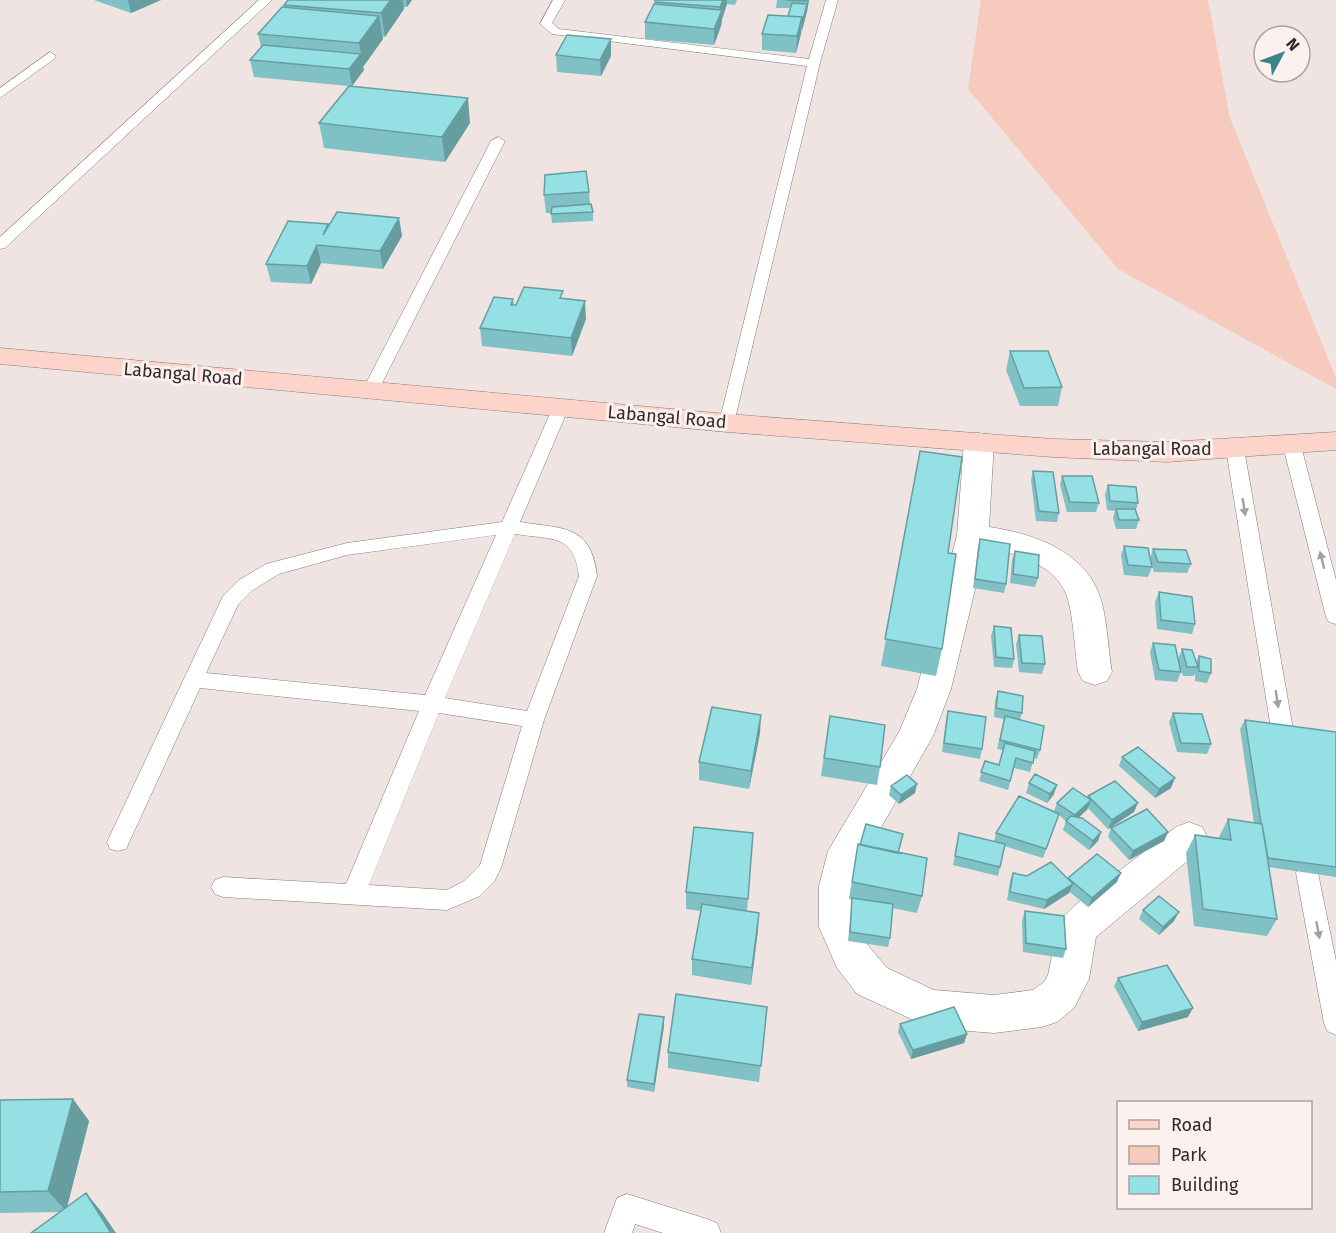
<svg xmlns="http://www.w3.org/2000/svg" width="1336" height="1233" font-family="'Fira Sans',sans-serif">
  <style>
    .green { fill: #f6cabd }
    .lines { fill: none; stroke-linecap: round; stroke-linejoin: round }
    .service-casing { stroke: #837a77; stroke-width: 1 }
    .minor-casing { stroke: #837a77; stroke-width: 1 }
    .secondary-casing { stroke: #837a77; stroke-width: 1 }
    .service { fill: #fff; fill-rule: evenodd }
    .minor { fill: #fff; fill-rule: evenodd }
    .secondary { fill: #fcd4ca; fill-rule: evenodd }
    .wall { fill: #7fc1c4 }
    .shaded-wall { fill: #689da0 }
    .building { fill: #94e0e4; stroke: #689da0; stroke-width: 1.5 }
    .oneway { fill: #a2a0a0 }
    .labels { text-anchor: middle; stroke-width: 6; stroke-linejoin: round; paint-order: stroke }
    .street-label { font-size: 18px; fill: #302c2b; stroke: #fcf1ee }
  </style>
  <rect width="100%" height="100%" fill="#efe4e1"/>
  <path class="green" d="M981 0H1208L1230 118 1336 378V389L1118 269 968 89Z"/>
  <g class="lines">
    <defs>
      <path id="service" d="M259 0H272L5 248 0 249V237Z
        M553 0H565L552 23 559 29 809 59 826 0H838L820 63 733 427H721L719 423 807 66 552 34 540 24Z
        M50 52 56 56 54 59 0 98V88Z
        M498 137 505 141 378 391 376 395H364L362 391 491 141Z
        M561 402 567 403 569 407 520 522C563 529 591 524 597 576L544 720 501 868 494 882 480 896 447 910 223 897 215 894 211 887 215 880 223 877 346 884 419 711 200 688 126 849 118 851 110 849 107 842 223 596 239 580 266 564 347 543 502 522 553 407 555 403ZM515 534C552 540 574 533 579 576L527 711 445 698ZM496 535 425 695 206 673 238 605 253 590 279 574 347 555ZM439 713 522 726 480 865 464 881 447 890 369 885Z
        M1292 440 1298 442 1301 446 1336 580V624L1329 622 1326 617 1283 446 1286 442Z
        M1235 443 1241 445 1244 449 1294 735 1290 741 1283 743 1276 741 1272 735 1226 449 1229 445Z
        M1307 863 1315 866 1318 873 1336 961V1035L1327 1031 1324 1023 1296 873 1299 866Z
        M627 1194 707 1219 717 1223 721 1233H663L635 1224 632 1233H604L617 1198Z"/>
      <path id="minor" d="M979 433 989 435 994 442 989 527C1031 533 1083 550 1099 594 1107 614 1108 650 1112 672L1107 681 1095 685 1083 681 1078 672C1075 653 1073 610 1066 594 1054 564 1014 552 985 548L951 689 933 736 866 854 859 886V927L866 943 887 968 934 990 994 995 1033 990 1044 982 1048 975 1057 930 1063 917 1074 906 1176 827 1189 822 1202 827 1208 838 1202 849 1096 937 1089 979 1074 1008 1057 1022 1042 1027 994 1033 931 1028 857 994 837 968 819 927V886L828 851 899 732 917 689 957 535 964 442 969 435Z"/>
      <path id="secondary" d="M0 348 727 414 1053 439 1167 442 1336 432V450L1167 462 1053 457 727 432 0 364Z"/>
    </defs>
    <use href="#service" class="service-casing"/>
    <use href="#minor" class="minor-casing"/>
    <use href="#secondary" class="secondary-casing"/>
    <use href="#service" class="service"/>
    <use href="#minor" class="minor"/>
    <use href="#secondary" class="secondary"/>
  </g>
  <path class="wall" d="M94 0H161L131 13Z
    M288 0H412L407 7H404V9L385 37 383 36V39L363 67 364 70 352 86 470 123 445 162 324 148 319 123 349 86 254 77 250 60 261 47 258 34 284 8V5Z
    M655 0H737L735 5 727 4 722 19 721 26 714 45 645 39V22L655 4Z
    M777 0H809L796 53 762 50V34L788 16 790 8H776Z
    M556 55 611 56 601 76 557 72Z
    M589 192 590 204 593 212V221L552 223 551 213H546L544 195Z
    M399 218 402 236 383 269 321 263 311 284 271 282 266 264 328 224V227Z
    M513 299 514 305 563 299 586 319 572 356 482 346 480 328Z
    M1010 351 1062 387 1058 406H1020L1006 370Z
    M920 451 942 649 936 676 881 666Z
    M1033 471 1059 513 1057 522 1036 521 1031 480Z
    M1062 476 1099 503 1096 512H1067L1060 485Z
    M1108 485 1138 503 1136 510 1139 520 1136 529H1116L1113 518 1115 511 1107 510 1105 494Z
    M980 539 1006 584 1004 593 973 588 978 548Z
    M1124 546 1150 559 1153 549 1191 564 1187 573 1154 572 1150 559 1152 567 1148 577 1124 575 1121 555Z
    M1015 551 1038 578 1035 587 1010 583 1012 560Z
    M1159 592 1195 624 1192 634 1157 629 1155 602Z
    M994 626 1014 659 1012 668 994 667 991 636Z
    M1019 635 1045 664 1042 674 1019 672 1016 644Z
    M1153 643 1181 672 1177 682 1155 680 1150 652Z
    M1182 649 1196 662 1199 656 1211 673 1207 683 1195 681V673L1194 676H1183L1178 659Z
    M998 691 1022 713 1020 720 1040 750 1037 759 1034 758 1030 772 1014 768 1008 790 979 781 985 761 999 764 1003 750 997 749 1004 719 994 717 995 701Z
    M948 711 982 749 980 759 942 752 946 720Z
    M1173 713 1211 744 1207 754 1177 752 1169 722Z
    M830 716 880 767 877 785 821 776Z
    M1245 720 1336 732V877L1269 867 1277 919 1267 936 1194 926 1186 853 1195 835 1219 839V837L1228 819 1254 823 1240 729Z
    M760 733 749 789 699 780V762Z
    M1122 757 1171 788 1155 798 1119 766Z
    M1029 783 1054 794 1047 803 1026 793Z
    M891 786 915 793 899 804 889 795Z
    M1088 796 1134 812 1108 829 1088 808 1079 817 1101 832 1098 841 1089 850 1063 830 1066 821 1059 815 1043 858 1004 846 1000 867 998 876 953 865 959 833 994 842 996 833 1054 811 1057 803 1087 798Z
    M1111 828 1168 832 1164 841 1129 860 1108 837Z
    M753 833 747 911 758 930 751 985 692 975V959L701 911 686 909V892Z
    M858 844 899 853 922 896 917 913 892 908 890 938 888 947 848 941 852 900 849 899Z
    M1013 873 1027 876 1117 882 1088 907 1070 892 1069 893 1044 909 1007 900 1010 881Z
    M1143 910 1174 921 1159 935 1139 919Z
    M1025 911 1066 949 1063 958 1023 952 1022 920Z
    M1118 978 1188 1017 1138 1031 1114 986Z
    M767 1007 759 1082 668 1068V1052Z
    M664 1017V1026L654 1092 627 1087V1080Z
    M900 1024 967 1034 964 1043 911 1059 898 1032Z
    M73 1099 89 1121 67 1207 86 1193 103 1214 61 1212 0 1213V1100Z"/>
  <path class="shaded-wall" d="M128 0H161L131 13Z
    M391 0H403L404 9 385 37 381 13Z
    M406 0H412L407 7Z
    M723 0H727V4L722 19 721 26 714 45V29L720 13V7Z
    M808 0H809L807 12 802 31V23Z
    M379 16 383 39 363 67 364 70 352 86 349 69 361 54 359 43Z
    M802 17 801 34 796 53 797 36Z
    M611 39V56L601 76 600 60Z
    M468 98 470 123 445 162 442 137Z
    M399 218 402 236 383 269 380 251Z
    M317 245 321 263 311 284 307 266Z
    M585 301 586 319 572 356 571 338Z
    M761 715 760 733 749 789 751 771Z
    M1175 778 1171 788 1155 798 1159 789Z
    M917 784 915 793 899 804 901 795Z
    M1057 785 1054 794 1047 803 1050 794Z
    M1091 800 1087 810 1071 824 1075 815Z
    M1138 803 1134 812 1108 829 1112 820Z
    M1101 832 1098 841 1089 850 1093 841Z
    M1168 832 1164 841 1129 860 1133 851Z
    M1121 873 1117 882 1088 907 1092 898Z
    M1073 884 1069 893 1044 909 1047 900Z
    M1179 912 1174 921 1159 935 1163 927Z
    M759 913 758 930 751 985 752 968Z
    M1193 1008 1188 1017 1138 1031 1142 1022Z
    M664 1017V1026L654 1092V1084Z
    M967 1034 964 1043 911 1059 913 1050Z
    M73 1099 89 1121 66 1211 48 1191Z
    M86 1193 103 1214 116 1233H111Z"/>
  <path class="building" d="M288 0H391L381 13 284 5Z
    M655 0H723L720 7 655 2Z
    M786 0H808L807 1Z
    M792 3 807 4 802 23V17L788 16Z
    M654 4 722 10 714 29 645 22Z
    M282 7 379 16 359 43 258 34Z
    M768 15 802 17 797 36 762 34Z
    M567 35 611 39 600 60 556 55Z
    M263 45 361 54 349 69 250 60Z
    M349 86 468 98 442 137 319 123Z
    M586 171 589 192 544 195 545 175Z
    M591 204 593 212 551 214 552 207Z
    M337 212 399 218 380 251 317 245 307 266 266 264 288 221 328 224 323 235Z
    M524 287 563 291 560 298 585 301 571 338 480 328 494 297 513 299 511 305H516Z
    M1010 351H1048L1062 387 1024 388Z
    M920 451 962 457 948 553 956 554 942 649 885 639Z
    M1033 471 1053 472 1059 513 1039 511Z
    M1062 476H1092L1099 503 1070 502Z
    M1108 485 1136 487 1138 503 1110 501Z
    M1116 509H1135L1139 520H1119Z
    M980 539 1010 544 1006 584 975 579Z
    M1124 546 1148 548 1152 567 1128 565Z
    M1153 549 1186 550 1191 564 1158 562Z
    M1015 551 1039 555 1038 578 1013 574Z
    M1159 592 1192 597 1195 624 1161 620Z
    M994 626 1011 628 1014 659 996 657Z
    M1019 635 1042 636 1045 664 1022 663Z
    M1153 643 1175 645 1181 672 1159 670Z
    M1182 649 1192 650 1198 667H1187Z
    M1199 656 1211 659V673L1199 671Z
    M998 691 1023 696 1022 713 996 708Z
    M712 707 761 715 751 771 699 762Z
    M948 711 986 717 982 749 944 743Z
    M1173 713 1202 714 1211 744 1181 743Z
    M830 716 885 725 880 767 824 758Z
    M1005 716 1044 726 1040 750 1000 740Z
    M1245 720 1336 732V867L1268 858 1262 824 1261 823Z
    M1005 743 1035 751 1033 763 1016 758 1010 781 981 772 985 761 999 765Z
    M1138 747 1175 778 1159 789 1122 757Z
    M1035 774 1057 785 1050 794 1029 783Z
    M907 775 917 784 901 795 891 786Z
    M1115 781 1138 803 1112 820 1088 796Z
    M1073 788 1091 800 1075 815 1057 803Z
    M1019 796 1059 814 1046 849 996 833Z
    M1147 809 1168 832 1133 851 1111 828Z
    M1071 816 1082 818 1101 832 1093 841 1066 821Z
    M1228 819 1262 824 1277 919 1203 909 1195 835 1231 840Z
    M866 824 903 834 898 853 860 845Z
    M694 827 753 833 748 899 686 892Z
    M959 833 1005 844 1000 867 955 856Z
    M858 844 927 858 922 896 852 882Z
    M1097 854 1121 873 1092 898 1068 878Z
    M1051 862 1073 884 1047 900 1010 892 1013 873 1027 876Z
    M1159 896 1179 912 1163 927 1143 910Z
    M852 898 893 904 890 938 850 932Z
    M702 904 759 913 752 968 692 959Z
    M1025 911 1064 916 1066 949 1026 943Z
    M1167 965 1193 1008 1142 1022 1118 978Z
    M676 994 767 1007 761 1066 668 1052Z
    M954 1007 967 1034 913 1050 900 1024Z
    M639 1014 664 1017 654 1084 627 1080Z
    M73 1099 48 1191 0 1192V1100Z
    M86 1193 111 1233H31Z"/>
  <defs><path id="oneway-solid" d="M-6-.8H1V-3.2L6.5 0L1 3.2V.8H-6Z" transform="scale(1.5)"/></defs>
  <g class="oneway">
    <use href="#oneway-solid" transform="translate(1244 507) rotate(81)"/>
    <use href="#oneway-solid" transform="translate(1322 560) rotate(-104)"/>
    <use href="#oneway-solid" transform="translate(1277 699) rotate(81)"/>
    <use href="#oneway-solid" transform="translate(1318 930) rotate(79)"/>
  </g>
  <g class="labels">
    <g class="street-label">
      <text transform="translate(183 374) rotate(5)" y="6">Labangal Road</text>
      <text transform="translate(667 417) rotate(5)" y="6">Labangal Road</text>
      <text x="1152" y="455">Labangal Road</text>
    </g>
  </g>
  <rect x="1117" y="1101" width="195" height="108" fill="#fcf1ee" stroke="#aaa2a0" stroke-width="1.5"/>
  <rect x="1129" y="1120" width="30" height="9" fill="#fcd4ca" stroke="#aaa2a0" stroke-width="1.5"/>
  <text x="1171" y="1131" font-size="18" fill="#302c2b">Road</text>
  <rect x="1129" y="1146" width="30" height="18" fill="#f6cabd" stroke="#aaa2a0" stroke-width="1.5"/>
  <text x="1171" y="1161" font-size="18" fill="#302c2b">Park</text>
  <rect x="1129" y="1176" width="30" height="18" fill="#94e0e4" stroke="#aaa2a0" stroke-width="1.5"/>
  <text x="1171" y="1191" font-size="18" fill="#302c2b">Building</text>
  <g transform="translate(1282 54) rotate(49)"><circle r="28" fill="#fcf1ee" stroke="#aaa2a0" stroke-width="1.5"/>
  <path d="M0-4.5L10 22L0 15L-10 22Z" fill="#3b8487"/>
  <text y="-9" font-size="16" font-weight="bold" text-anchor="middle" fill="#302c2b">N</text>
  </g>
</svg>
